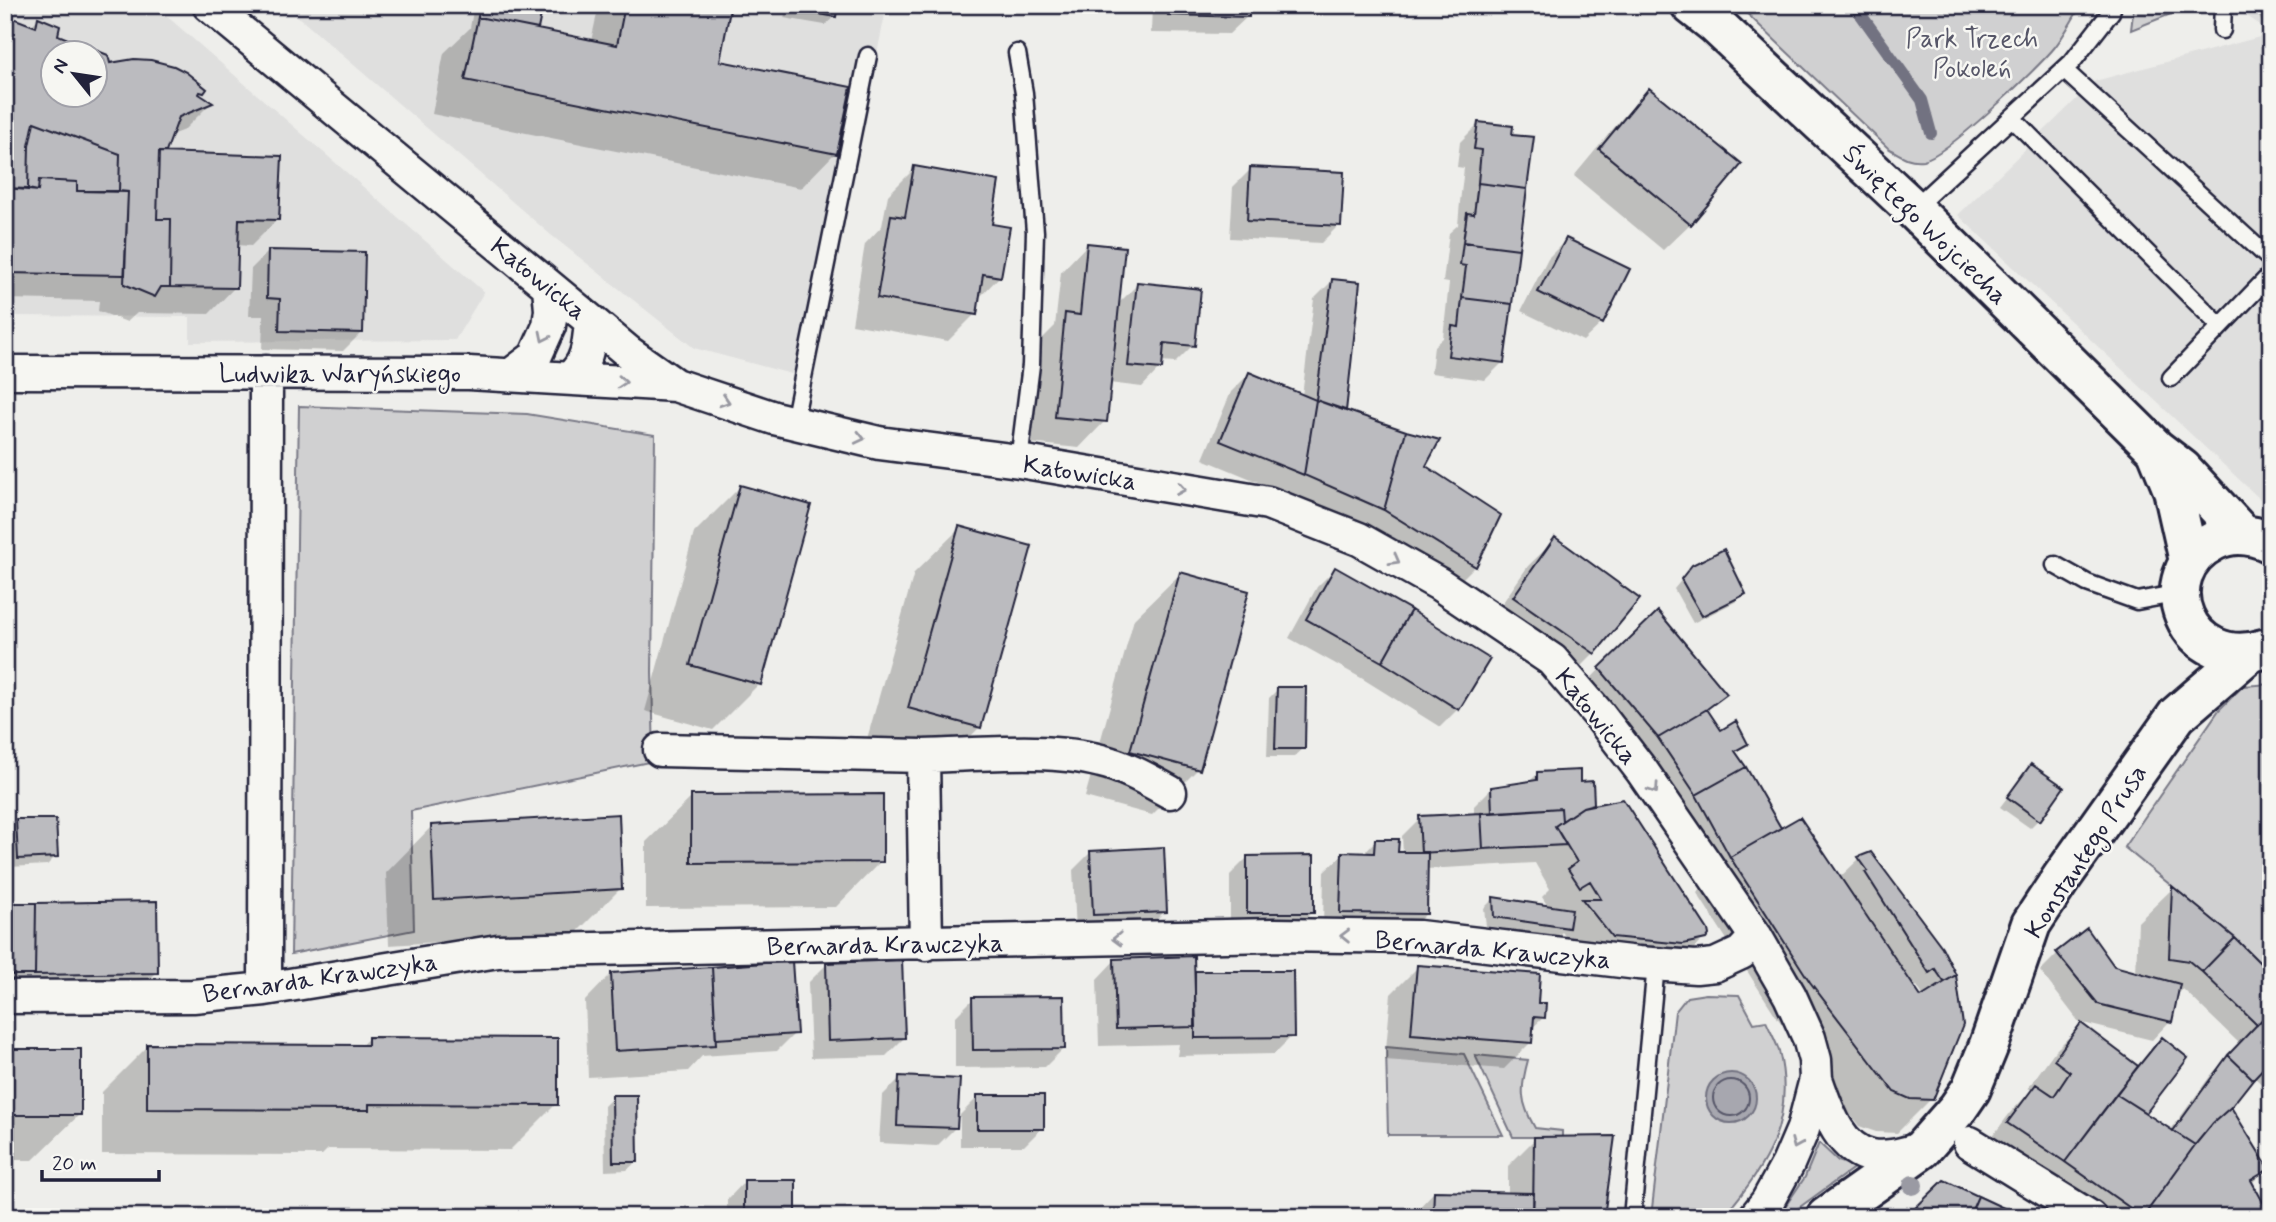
<svg xmlns="http://www.w3.org/2000/svg" width="2276" height="1222" font-family="Mynerve,sans-serif">
  <style>
    .built { fill: #dfdfde; fill-rule: evenodd }
    .green { fill: #d0d0d1; stroke: #797986; stroke-width: 2 }
    .water { fill: #a7a7af; stroke: #727281; stroke-width: 2 }
    .shadow { fill: #0003; fill-rule: evenodd }
    .lines { fill: none; stroke-linecap: round; stroke-linejoin: round }
    .shore { stroke: #575769; stroke-width: 2 }
    .stream { stroke: #727281; stroke-width: 12 }
    .building { fill: #bbbbbf; stroke: #22223b; stroke-width: 2; fill-rule: evenodd }
    .lane-casing { stroke: #22223b; stroke-width: 21 }
    .street-casing { stroke: #22223b; stroke-width: 37 }
    .secondary-casing { stroke: #22223b; stroke-width: 44 }
    .lane { stroke: #f6f6f2; stroke-width: 16 }
    .street { stroke: #f6f6f2; stroke-width: 32 }
    .secondary { stroke: #f6f6f2; stroke-width: 38 }
    .tree { fill: #9a9aa3 }
    .oneway { stroke: #9797a0 }
    .labels { text-anchor: middle; stroke-width: 5; stroke-linejoin: round; paint-order: stroke }
    .park-label { font-size: 26px; fill: #565668; stroke: #f6f6f2 }
    .street-label { font-size: 26px; fill: #22223b; stroke: #f6f6f2 }
  </style>
  <rect width="100%" height="100%" fill="#eeeeeb"/>
  <filter id="ink" filterUnits="userSpaceOnUse"><feTurbulence type="fractalNoise" baseFrequency=".0143" numOctaves="2"/><feDisplacementMap in="SourceGraphic" scale="14" xChannelSelector="R" yChannelSelector="G"/><feConvolveMatrix kernelMatrix="1 2 1 2 8 2 1 2 1" color-interpolation-filters="sRGB"/></filter>
  <g filter="url(#ink)">
    <path class="built" d="M5 5H154L484 292 455 340 190 342V317L5 316ZM52 52H94V94H52Z
      M299 5H887L810 379 694 348 551 235 297 16Z
      M2230 5H2271V32Z
      M2271 34V493L2262 501 1958 215 2095 81Z"/>
    <path class="green" d="M1738 5H2081C2073 19 2065 34 2055 47 2038 68 1946 156 1923 160 1909 162 1900 155 1888 148Z
      M2134 5H2193L2131 30Z
      M299 406 527 414 655 435 652 672 654 761 411 811 414 930 291 954Z
      M2271 684V974L2235 938 2124 847 2219 710 2243 686Z
      M1706 994 1739 995 1754 1023 1766 1021C1770 1031 1776 1041 1779 1051 1796 1120 1766 1167 1723 1217H1651L1675 1012 1687 997Z
      M1386 1047 1464 1054 1503 1135H1388Z
      M1475 1055 1528 1060C1520 1089 1520 1102 1535 1128L1562 1131V1137H1513Z
      M1819 1143 1838 1161 1855 1167 1786 1217H1778L1805 1177Z"/>
    <path class="water" d="M1706 1098a25 25 0 1 1 50 0a25 25 0 1 1-50 0Z"/>
    <path class="shadow" d="M474 5H542L536 31 591 41 599 5H729L718 63 835 153 801 188 432 114 444 53 470 28Z
      M787 5H836L834 17 825 25 784 18Z
      M1152 5H1248V16L1229 34 1151 33Z
      M2253 5H2271V30L2267 32Z
      M5 17 30 27 38 19 57 37 107 56 109 65 205 89 198 96 210 104 184 130 171 135 164 154 278 219 251 246 236 245 235 287 209 314 137 313 127 322 98 311 99 301 5 299ZM52 52H94V94H52Z
      M1649 90 1690 224 1663 250 1574 176 1623 117Z
      M1478 124 1503 362 1485 380 1431 373 1434 346 1443 338 1449 283 1443 282 1449 233 1458 225 1460 202 1464 168 1457 167 1460 142Z
      M915 168 990 226 1000 276 978 299 975 314 948 341 852 324 865 244 882 226 888 195Z
      M1251 169 1339 225 1321 243 1230 238 1233 187Z
      M1566 240 1602 323 1583 341 1521 311 1548 258Z
      M1087 245 1117 305 1138 284 1193 345 1175 363 1160 362V368L1142 387 1109 383 1105 421 1079 448 1029 443 1039 342 1055 326 1061 272Z
      M269 251 361 333 343 351 262 349 263 316H249L251 269Z
      M1332 281 1345 412 1424 467 1475 566 1448 593 1278 502 1280 491 1203 459 1231 392 1249 374 1302 396 1314 299Z
      M740 487 759 684 713 730 645 711 694 533Z
      M960 528 1030 547 979 728 933 773 863 753 914 573Z
      M1555 540 1637 599 1594 653 1567 680 1488 624 1528 566Z
      M1693 566 1744 594 1735 602 1693 623 1674 589Z
      M1335 569 1458 709 1440 727 1363 679 1289 638 1317 587Z
      M1180 574 1198 769 1152 815 1085 797 1134 619Z
      M1600 669 1724 693 1706 711 1720 732 1746 743 1735 754 1780 830 1839 878 1859 859 1871 854 1954 976 1961 1025 1931 1099 1897 1133 1876 1132 1859 1126 1776 1016 1697 893 1712 877 1574 696ZM1917 986 1924 997 1921 999 1913 988Z
      M1278 689 1303 749 1294 757H1267L1269 698Z
      M2031 766 2038 820 2030 828 2000 807Z
      M1537 774 1578 784 1592 804 1588 807 1704 938 1677 966 1586 963 1562 932 1558 936 1486 926 1484 908 1493 899 1549 908 1542 897 1550 889 1535 863 1426 869V914L1407 932 1323 930 1324 872 1343 854 1362 855 1375 841 1397 853 1403 854 1402 836 1420 818 1474 815V806L1492 788 1528 783Z
      M692 797 881 861 836 907 646 908V842Z
      M17 821 56 856 47 865 9 867 8 829Z
      M431 827 621 888 575 934 389 945 386 873Z
      M1091 852 1165 911 1147 929 1076 932 1073 870Z
      M1248 857 1312 912 1294 930 1230 931V875Z
      M2172 889 2232 938 2271 976V1093L2253 1076 2229 1107 2266 1169 2251 1184 2268 1214 2271 1212V1217H2079L1982 1150 2010 1113 2032 1090 2028 1088 2054 1052 2081 1025 2136 1067 2162 1039 2186 1058 2143 1114 2170 1131 2211 1075 2240 1044 2183 989 2176 996 2170 1021 2152 1040 2079 1022 2040 971 2058 953 2136 974 2138 922Z
      M5 904 157 972 130 999 5 1001Z
      M1115 960 1193 973 1292 972V1036L1274 1054 1177 1056 1179 1044 1099 1046 1097 979Z
      M826 965 904 1038 886 1056 811 1058 808 983Z
      M1418 967 1536 1004 1544 1017 1531 1029 1530 1043 1504 1069 1385 1060 1391 994Z
      M712 969 795 1033 777 1051 702 1056 688 1071 588 1077 585 1001 611 974Z
      M973 999 1063 1049 1045 1067 955 1068V1017Z
      M368 1039 556 1104 510 1150 328 1149 322 1155 102 1154V1092L148 1046H360Z
      M5 1051 79 1115 33 1160H5Z
      M900 1078 955 1128 937 1146 879 1143 882 1096Z
      M613 1097 636 1162 627 1170 605 1171 604 1106Z
      M978 1097 1042 1128 1024 1146H960V1115Z
      M1535 1139 1602 1217H1410L1434 1192 1508 1194V1166Z
      M745 1181 794 1217H727V1200Z"/>
    <g class="lines">
      <path class="shore" d="M1713 1098a18 18 0 1 1 36 0a18 18 0 1 1-36 0Z"/>
      <path class="stream" d="M1854 5 1922 100 1931 133"/>
    </g>
    <path class="building" d="M480 5H543L538 29 478 17Z
      M625 5H731L720 61 851 87 837 154 465 80 478 17 617 45Z
      M793 5H838L836 17 792 9Z
      M1169 5H1249V17L1168 15Z
      M5 15 36 27 38 17 60 26 58 35 108 55 110 63 134 59 151 60 174 66 186 72 207 89 204 93 200 92 199 94 213 103 179 117 166 152H159L157 219H171L170 287H161L155 297 124 284 128 192 119 191 120 154 34 122 29 146 28 189 5 188ZM52 52H94V94H52Z
      M1649 88 1742 164 1691 225 1599 149Z
      M34 122 120 154 119 191H77V182L39 180 38 191 28 189 29 146Z
      M1478 122 1513 126 1512 135 1534 137 1527 189 1478 183 1481 150 1474 149Z
      M159 152 282 156 279 220 239 219 237 288 170 287 171 219H157Z
      M914 166 999 181 992 224 1010 227 1001 277 983 274 977 315 877 298 891 215 905 217Z
      M1250 167 1344 172 1341 226 1247 221Z
      M39 180 77 182V191L128 192 125 275 5 273V188L38 191Z
      M1478 183 1527 189 1519 249 1463 242 1467 213 1474 214Z
      M1566 238 1630 269 1603 324 1538 292Z
      M1463 242 1519 249 1512 304 1462 298 1466 266 1460 265Z
      M1087 243 1125 247 1107 422 1055 417 1065 313 1080 315Z
      M268 250 365 252 363 333 279 331 280 299 267 298Z
      M1332 279 1360 282 1346 411 1316 400Z
      M1137 282 1201 289 1195 346 1164 343 1162 369 1128 366Z
      M1462 298 1512 304 1504 363 1448 356 1452 326 1459 327Z
      M1249 372 1316 400 1304 475 1220 441Z
      M1316 400 1406 431 1384 510 1304 475Z
      M1406 431 1440 440 1426 466 1501 515 1476 567 1384 510Z
      M740 485 811 505 761 685 690 665Z
      M959 526 1032 546 981 728 908 708Z
      M1555 537 1640 599 1595 654 1513 597Z
      M1724 549 1746 594 1702 616 1681 579 1692 565Z
      M1335 567 1411 610 1382 662 1306 619Z
      M1180 572 1249 591 1200 770 1130 751Z
      M1411 610 1490 659 1459 710 1382 662Z
      M1658 611 1727 694 1707 709 1658 738 1599 668Z
      M1277 687H1306L1305 749H1275Z
      M1707 709 1721 730 1736 721 1748 744 1735 751 1746 767 1696 795 1658 738Z
      M2031 764 2064 787 2040 821 2007 797Z
      M1746 767 1781 828 1730 857 1696 795Z
      M1580 770V782L1593 781 1594 804 1583 807 1562 821 1561 808 1492 813 1491 787 1537 780V772Z
      M883 794V862L691 863V795Z
      M1623 799 1708 930 1709 935 1706 939 1683 944 1612 937 1582 899H1601L1590 881 1580 887 1568 869 1577 862 1555 826 1583 807Z
      M1561 808 1562 821 1555 826 1566 845 1483 849 1481 813Z
      M1481 813 1483 849 1421 853 1419 816Z
      M619 814 622 889 434 900 431 825Z
      M1800 817 1921 997 1956 975 1963 1025 1933 1100 1910 1099 1894 1092 1810 982 1730 857Z
      M16 819H56L58 857 18 859Z
      M1375 839H1399L1398 852H1428L1427 914 1340 913 1342 852 1374 853Z
      M1164 847 1167 912 1093 915 1090 851Z
      M1871 852 1942 947 1956 975 1944 982 1935 969 1929 973 1865 872 1868 871 1858 857Z
      M1314 855V913H1247V856Z
      M2172 886 2235 938 2202 972 2189 961 2169 958Z
      M1493 897 1572 909 1569 928 1494 917Z
      M157 901 158 973 35 975 36 903Z
      M5 903H36L35 975H5Z
      M2087 928 2114 966 2180 984 2172 1022 2098 1004 2056 952Z
      M2235 938 2271 974V1010L2257 1025 2202 972Z
      M1194 956 1196 1027 1116 1029 1114 959Z
      M902 960 905 1038 828 1041 826 963Z
      M792 961 797 1034 716 1039 712 967Z
      M1417 965 1540 974 1538 1003H1546L1545 1018 1534 1017 1532 1043 1411 1034Z
      M712 967 716 1045 615 1051 611 973Z
      M1195 971H1293L1294 1037 1195 1038Z
      M1064 996 1065 1049 973 1050 972 997Z
      M2271 1010V1060L2253 1079 2228 1055Z
      M2081 1023 2138 1066 2065 1162 2007 1123 2036 1084 2054 1096 2070 1072 2054 1060Z
      M368 1037 558 1038V1105L369 1104V1110L147 1109V1044L368 1045Z
      M2162 1037 2188 1058 2146 1113 2116 1094Z
      M5 1049H81V1115H5Z
      M2228 1055 2253 1079 2231 1107 2213 1123 2195 1145 2173 1131Z
      M899 1076 960 1079 957 1128 897 1126Z
      M2116 1094 2195 1145 2143 1217 2065 1162Z
      M612 1095H637L638 1162H613Z
      M977 1095H1044V1129H977Z
      M2231 1107 2269 1169 2251 1180 2268 1211 2262 1217H2143L2195 1145 2213 1123Z
      M1615 1136 1604 1217H1533L1534 1137Z
      M744 1180H796V1217H744Z
      M1944 1180 1978 1196 1969 1217H1906Z
      M1434 1191 1534 1193 1533 1217H1433Z
      M1978 1196 2023 1217H1969Z
      M993 1212 1038 1214V1217H993Z"/>
    <g class="lines">
      <defs>
        <path id="lane" d="M2222 30 2223 5
          M1017 53 1024 93 1035 232 1031 365 1019 461
          M2064 70 2271 260
          M2012 118 2220 326
          M1913 209 2072 62 2111 12 2113 5
          M2171 378 2271 274
          M794 422 868 56
          M2055 565 2087 583 2137 601 2180 593
          M1632 1217 1656 965"/>
        <path id="street" d="M209 5 591 321 628 352 675 385 774 418 879 443 1019 461 1268 503 1359 539 1439 584 1552 660 1599 715 1642 771 1756 937 1790 996 1809 1038 1815 1060 1816 1079 1803 1129 1788 1164 1767 1202 1755 1217
          M5 372 469 373 675 385
          M511 375 535 357 549 326 551 310 549 287
          M570 378C588 363 589 344 591 321
          M660 750 923 756 926 944
          M923 756C978 755 1049 747 1101 761 1126 767 1148 780 1170 792
          M265 989 266 372
          M5 997 193 996 265 989 498 951 1274 935 1419 937 1638 963 1696 967 1715 965 1741 953 1756 937
          M1816 1079C1826 1106 1838 1150 1872 1156 1888 1159 1905 1153 1920 1149
          M1970 1143 2090 1217"/>
        <path id="secondary" d="M1691 5 1715 24 1913 209 2156 449 2182 469 2242 534
          M2157 451 2173 490 2189 561
          M2263 649C2187 673 2147 575 2214 541 2233 531 2252 534 2271 543
          M1826 1217 1922 1149 1958 1108 1971 1089 1989 1045 2031 924 2062 877 2177 715 2249 653"/>
      </defs>
      <use href="#lane" class="lane-casing"/>
      <use href="#street" class="street-casing"/>
      <use href="#secondary" class="secondary-casing"/>
      <use href="#lane" class="lane"/>
      <use href="#street" class="street"/>
      <use href="#secondary" class="secondary"/>
    </g>
    <circle class="tree" cx="1913" cy="1185" r="10"/>
    <defs><path id="oneway-chevron" d="M-2-3.5L2.5 0L-2 3.5" fill="none" stroke-width="1.6" stroke-linecap="round" stroke-linejoin="round" transform="scale(1.75)"/></defs>
    <g class="oneway">
      <use href="#oneway-chevron" transform="translate(544 337) rotate(116)"/>
      <use href="#oneway-chevron" transform="translate(622 382) rotate(4)"/>
      <use href="#oneway-chevron" transform="translate(725 401) rotate(18)"/>
      <use href="#oneway-chevron" transform="translate(860 438) rotate(13)"/>
      <use href="#oneway-chevron" transform="translate(1181 489) rotate(9)"/>
      <use href="#oneway-chevron" transform="translate(1395 560) rotate(29)"/>
      <use href="#oneway-chevron" transform="translate(1654 789) rotate(56)"/>
      <use href="#oneway-chevron" transform="translate(1345 936) rotate(-179)"/>
      <use href="#oneway-chevron" transform="translate(1117 939) rotate(178)"/>
      <use href="#oneway-chevron" transform="translate(1796 1144) rotate(113)"/>
    </g>
  </g>
  <g class="labels">
    <g class="park-label">
      <text x="1972" y="47">Park Trzech<tspan x="1972" dy="30">Pokoleń</tspan></text>
    </g>
    <g class="street-label">
      <text transform="translate(1926 224) rotate(44)" y="9">Świętego Wojciecha</text>
      <text transform="translate(539 278) rotate(39)" y="9">Katowicka</text>
      <text x="340" y="382">Ludwika Waryńskiego</text>
      <text transform="translate(1080 472) rotate(9)" y="9">Katowicka</text>
      <text transform="translate(1597 716) rotate(51)" y="9">Katowicka</text>
      <text transform="translate(2085 851) rotate(-57)" y="9">Konstantego Prusa</text>
      <text transform="translate(885 944) rotate(-1)" y="9">Bernarda Krawczyka</text>
      <text transform="translate(1493 949) rotate(5)" y="9">Bernarda Krawczyka</text>
      <text transform="translate(320 977) rotate(-8)" y="9">Bernarda Krawczyka</text>
    </g>
  </g>
  <rect width="2276" height="1222" fill="none" stroke="#f6f6f2" stroke-width="28"/>
  <rect x="14" y="14" width="2248" height="1194" fill="none" stroke="#22223b" stroke-width="2.5" filter="url(#ink)"/>
  <g transform="translate(74 74) rotate(300)"><circle r="33" fill="#f6f6f2" stroke="#a1a1a9" stroke-width="2"/>
  <path d="M0-5L12 26L0 18L-12 26Z" fill="#22223b"/>
  <text y="-10" font-size="19" font-weight="bold" text-anchor="middle" fill="#22223b">N</text>
  </g>
  <path d="M42 1170v10h117v-10" fill="none" stroke="#22223b" stroke-width="3.5"/>
  <text x="52" y="1170" font-size="21" fill="#22223b" stroke="#f6f6f2" stroke-width="5" paint-order="stroke">20 m</text>
</svg>
